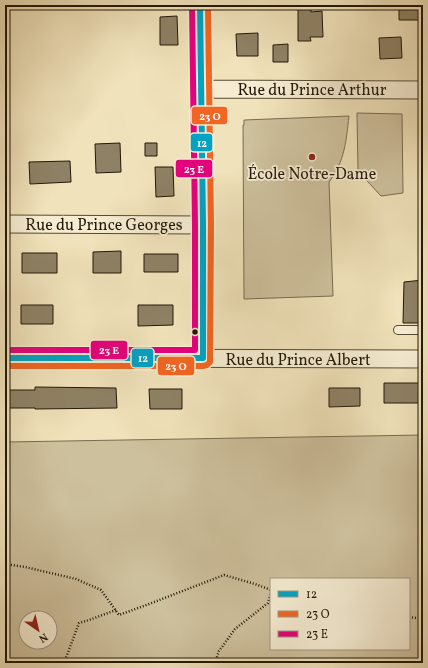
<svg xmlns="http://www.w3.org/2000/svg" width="428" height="668" font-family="Vollkorn,serif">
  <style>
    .green { fill: #cdc09c; stroke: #786c52; fill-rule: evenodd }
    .building { fill: #8e8165; stroke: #231808 }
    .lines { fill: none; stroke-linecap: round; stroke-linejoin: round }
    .lane-casing { stroke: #564a34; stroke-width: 10 }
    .street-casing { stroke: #564a34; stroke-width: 19 }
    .path { stroke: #231808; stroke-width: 2.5; stroke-dasharray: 1 2; stroke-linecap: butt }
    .lane { stroke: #f5ecd2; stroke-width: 8 }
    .street { stroke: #f5ecd2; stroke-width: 17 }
    .bus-1-casing { stroke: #f5ecd2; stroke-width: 9 }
    .bus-2-casing { stroke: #f5ecd2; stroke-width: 9 }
    .bus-3-casing { stroke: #f5ecd2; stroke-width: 9 }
    .bus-1 { stroke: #02a2c4; stroke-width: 6 }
    .bus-2 { stroke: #f26522; stroke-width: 6 }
    .bus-3 { stroke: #e5007d; stroke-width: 6 }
    .poi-dot { fill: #8f2418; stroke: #f5ecd2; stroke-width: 1.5 }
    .bus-dot { fill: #231808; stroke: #f5ecd2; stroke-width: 1.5 }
    .labels { text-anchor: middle; stroke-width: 3.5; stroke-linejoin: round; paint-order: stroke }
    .street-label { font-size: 16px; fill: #231808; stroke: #f5ecd2 }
    .poi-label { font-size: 16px; fill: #231808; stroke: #f5ecd2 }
    .line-badge { stroke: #f5ecd2; stroke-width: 1.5 }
    .badge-label { font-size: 11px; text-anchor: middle; font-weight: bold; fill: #fff }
  </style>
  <rect width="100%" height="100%" fill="#f0e2ba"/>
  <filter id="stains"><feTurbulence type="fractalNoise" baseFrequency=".005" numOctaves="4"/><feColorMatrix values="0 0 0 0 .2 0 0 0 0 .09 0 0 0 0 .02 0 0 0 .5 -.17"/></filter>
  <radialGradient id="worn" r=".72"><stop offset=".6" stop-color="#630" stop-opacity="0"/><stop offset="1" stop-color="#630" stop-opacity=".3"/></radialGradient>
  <path class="green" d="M357 113 402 114 403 193 381 196 358 171Z
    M349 116C346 141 345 161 329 182L333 296 244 299 243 125H244V120Z
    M423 435V663H5V442ZM271 579H409V649H271ZM26 618H50V642H26Z"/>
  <path class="building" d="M311 5V12L322 11 323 37H310L311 41H298V6Z
    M399 5H423V20H399Z
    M177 16 178 45H160V17Z
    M258 33V56H237L236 34Z
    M401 37 402 58 380 59 379 38Z
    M288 44V62H273V45Z
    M120 143 121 172 96 173 95 144Z
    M145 143H157V156H145Z
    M70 161 71 182 30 184 29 162Z
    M155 167H173L174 196 156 197Z
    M121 251V273H93V252Z
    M22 253H57V273H22Z
    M144 254H178V272H144Z
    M423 280V323H403L404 282Z
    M21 305H53V324H21Z
    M138 305H173V325L138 326Z
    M384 383H420V403H384Z
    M35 387 116 388 117 408 35 409V408H5V390H35Z
    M329 388H360V406L329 407Z
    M149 389H182V409H150Z"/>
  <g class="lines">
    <defs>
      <path id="lane" d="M398 330H423"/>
      <path id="street" d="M200 5 203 225V358
        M201 89 423 90
        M5 224 203 225
        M5 358 423 359"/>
    </defs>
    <use href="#lane" class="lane-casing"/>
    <use href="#street" class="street-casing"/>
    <path class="path" d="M5 564 25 567 76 579 101 590 119 615 149 604 224 575 255 584 271 590
      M409 617 423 619
      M64 663 79 623 89 620 116 610
      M215 663 219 651 235 629 268 603 271 593"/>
    <use href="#lane" class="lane"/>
    <use href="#street" class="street"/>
    <defs>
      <path id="bus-1" d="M5 358H203V225L200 5"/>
      <path id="bus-2" d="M5 366H203L207 365 210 362 211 225 208 5"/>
      <path id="bus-3" d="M5 350H195V225L192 5"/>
    </defs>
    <use href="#bus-1" class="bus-1-casing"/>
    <use href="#bus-2" class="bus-2-casing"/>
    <use href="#bus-3" class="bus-3-casing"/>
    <use href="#bus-1" class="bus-1"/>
    <use href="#bus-2" class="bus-2"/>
    <use href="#bus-3" class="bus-3"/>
  </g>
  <circle class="poi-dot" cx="312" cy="157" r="4"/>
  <circle class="bus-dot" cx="195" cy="332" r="3.5"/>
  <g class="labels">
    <g class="street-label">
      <text x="312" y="95">Rue du Prince Arthur</text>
      <text x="104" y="230">Rue du Prince Georges</text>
      <text x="298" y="365">Rue du Prince Albert</text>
    </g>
    <g class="poi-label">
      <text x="312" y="179">École Notre-Dame</text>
    </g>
  </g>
  <g class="line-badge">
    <rect x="191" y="106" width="37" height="19" rx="4" fill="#f26522"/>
    <rect x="190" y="133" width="23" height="19" rx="4" fill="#02a2c4"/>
    <rect x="175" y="159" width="38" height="19" rx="4" fill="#e5007d"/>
    <rect x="90" y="340" width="38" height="20" rx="4" fill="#e5007d"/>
    <rect x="131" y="348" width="23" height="20" rx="4" fill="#02a2c4"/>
    <rect x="157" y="356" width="38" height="20" rx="4" fill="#f26522"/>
  </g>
  <g class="badge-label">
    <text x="210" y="120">23 O</text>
    <text x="202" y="147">12</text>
    <text x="194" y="173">23 E</text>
    <text x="109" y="354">23 E</text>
    <text x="143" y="362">12</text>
    <text x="176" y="370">23 O</text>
  </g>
  <rect width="428" height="668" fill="none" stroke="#f0e2ba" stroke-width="20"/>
  <rect x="6" y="6" width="416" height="656" fill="none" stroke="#231808" stroke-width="2"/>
  <rect x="10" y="10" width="408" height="648" fill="none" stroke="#231808"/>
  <rect x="270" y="578" width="140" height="72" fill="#f5ecd2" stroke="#a19781"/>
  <rect x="278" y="591" width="20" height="6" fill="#02a2c4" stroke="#a19781"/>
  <text x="306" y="598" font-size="12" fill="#231808">12</text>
  <rect x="278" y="611" width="20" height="6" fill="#f26522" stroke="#a19781"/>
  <text x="306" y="618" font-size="12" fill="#231808">23 O</text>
  <rect x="278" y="631" width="20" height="6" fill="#e5007d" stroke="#a19781"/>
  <text x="306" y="638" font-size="12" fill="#231808">23 E</text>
  <g transform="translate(38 630) rotate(146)"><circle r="19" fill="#f5ecd2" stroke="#a19781"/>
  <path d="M0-3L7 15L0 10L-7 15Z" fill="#8f2418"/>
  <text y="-6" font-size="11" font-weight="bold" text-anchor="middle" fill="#231808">N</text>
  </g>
  <rect width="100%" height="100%" filter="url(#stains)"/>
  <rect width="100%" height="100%" fill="url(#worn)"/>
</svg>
